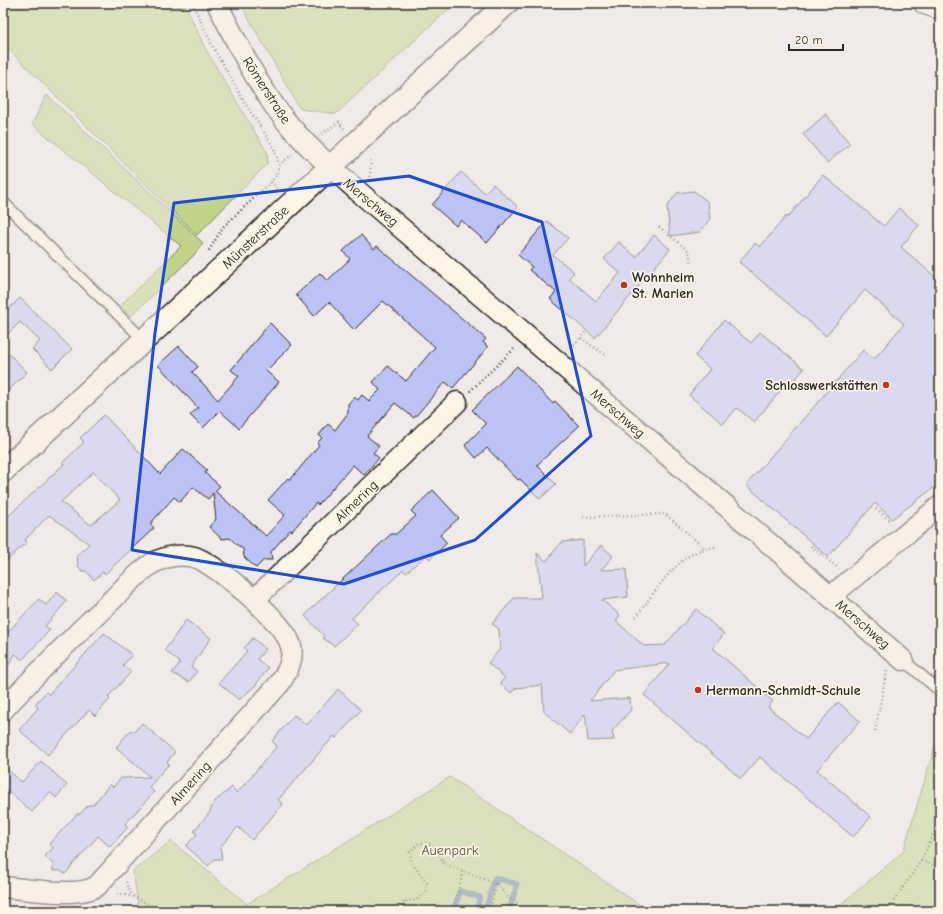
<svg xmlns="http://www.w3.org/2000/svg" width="943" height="914" font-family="'Comic Neue',sans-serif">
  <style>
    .green { fill: #c2d489; stroke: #76805a }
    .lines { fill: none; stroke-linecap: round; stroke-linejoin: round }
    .stream { stroke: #66839d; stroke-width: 5.5 }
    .building { fill: #bec3f5; stroke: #2b2b2b; fill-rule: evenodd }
    .service-casing { stroke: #2b2b2b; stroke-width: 13 }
    .minor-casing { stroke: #2b2b2b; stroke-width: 23 }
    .secondary-casing { stroke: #2b2b2b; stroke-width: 25 }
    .motorway-casing { stroke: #2b2b2b; stroke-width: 25 }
    .path { stroke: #2b2b2b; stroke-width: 2.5; stroke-dasharray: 1 3; stroke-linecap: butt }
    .service { stroke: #fcf5e5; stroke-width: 10 }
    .minor { stroke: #fcf5e5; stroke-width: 20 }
    .secondary { stroke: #fcf5e5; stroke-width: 22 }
    .motorway { stroke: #fcf5e5; stroke-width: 22 }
    .marked { fill: none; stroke: #1d4ed8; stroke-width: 3; stroke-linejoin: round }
    .poi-dot { fill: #c8321e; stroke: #fcf5e5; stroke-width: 1.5 }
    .labels { text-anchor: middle; stroke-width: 3.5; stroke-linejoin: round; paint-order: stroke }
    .street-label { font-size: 14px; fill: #2b2b2b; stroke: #fcf5e5 }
    .poi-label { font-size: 14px; font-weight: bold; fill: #2b2b2b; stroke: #fcf5e5; text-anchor: start }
    .park-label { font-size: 14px; fill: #515542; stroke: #fcf5e5 }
  </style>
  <rect width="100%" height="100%" fill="#f0ebe8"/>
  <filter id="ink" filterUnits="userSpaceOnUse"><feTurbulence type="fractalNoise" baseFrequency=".025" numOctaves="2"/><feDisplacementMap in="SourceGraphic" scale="8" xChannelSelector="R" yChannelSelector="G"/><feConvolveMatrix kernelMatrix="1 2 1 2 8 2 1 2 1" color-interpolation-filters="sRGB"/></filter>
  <g filter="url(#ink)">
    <path class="green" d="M3 3H184L206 50 268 154 267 164 197 235 3 44Z
      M240 3H455L336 114 300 109Z
      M47 95 203 243 193 256 131 316 120 306 181 246 32 124Z
      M940 729V911H833L903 852Z
      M450 777 649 911H139L133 871 171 841 247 904Z"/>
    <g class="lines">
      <path class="stream" d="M454 911 460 891 480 897 476 911
        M485 911 495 878 517 884 509 911"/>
    </g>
    <path class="building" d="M826 114 850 144 827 163 803 134Z
      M461 172 485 193 493 184 518 207 487 243 461 220 456 226 432 205Z
      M823 175 884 226 899 208 919 225 901 247 940 281V483L892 519 875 503 828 557 746 485 863 350 874 359 904 324 865 290 826 336 739 262 755 243 760 247 786 216 788 217Z
      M694 191 708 202 710 219 700 232 670 236 667 207 677 193Z
      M547 221 568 238 553 255 574 272 569 278 596 301 620 273 604 259 619 242 636 257 654 235 670 249 595 338 550 299 556 292 529 270 532 267 518 255Z
      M361 235 374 249 377 246 486 339 483 342 488 347 453 388 445 382 414 418 395 403 367 436 379 446 373 453 379 458 364 475 353 465 318 505 316 503 292 531 290 530 271 552 272 560H264L256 568 244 557 243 549 236 544 230 538 222 539 209 527 216 519 213 493 208 499 193 487 180 502 174 497 150 524 154 528 105 574 103 572 94 580 86 571H82L78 566 77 555 89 544 49 515 25 540 27 542 3 564V521L64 464 62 463 84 442 80 438 104 415 160 474 183 449 207 470 205 473 220 486 215 491 266 536 285 515 268 500 288 478 290 480 319 445 317 443 322 438 319 435 328 424 335 430 348 413V404L354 397 358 400 362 395 369 401 380 390 373 382 388 366 406 381 435 347 383 301 354 330 329 302 314 316 296 295 320 273 327 281 350 259 343 251ZM93 472 120 500 91 525 61 502Z
      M20 298 72 349 52 369 32 349 40 341 20 322 3 339V314Z
      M724 320 751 343 760 332 804 369 791 384 788 382 754 422 737 408 723 424 689 395 710 369 695 356Z
      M270 323 292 345 266 371 279 382 239 428 220 411 203 428 190 415 198 408 158 365 179 346 198 367 192 372 218 400 239 376 231 370Z
      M3 348 27 372 3 396Z
      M517 366 553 404 555 401 579 426 537 465 556 484 540 499 520 479 518 480 487 448 476 458 465 445 486 424 472 410Z
      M433 490 459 518 440 535 447 543 430 559 426 555 406 573 403 570 352 618 358 624 334 646 323 638 324 636 305 616 316 604 391 534H396L416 516 411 511Z
      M583 540V566L601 545 613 556 601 570 626 569 628 597 602 600 620 615 616 621 644 646 665 645 696 609 724 634 713 648 773 701 768 707 806 739 838 702 860 721 817 770 871 817 853 837 760 757 741 779 644 695 670 663 614 670 590 701 630 698 631 710 612 731 614 740 588 741 585 714 570 734 544 712 542 685 516 688 511 693 500 683 505 678 488 663 500 649 499 629 492 624 514 598H542L537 553 546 561 562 542Z
      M57 592 67 601 45 626 50 630 22 660 15 654 3 675V637L39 599 46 605Z
      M186 620 211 638 191 667 197 671 189 682 172 673 180 663 165 650Z
      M104 633 132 655 123 665 131 672 108 697 110 699 95 716 89 710 48 755 19 730 38 708 35 704 46 692 49 694Z
      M253 638 266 649 257 659 268 668 255 686 239 700 219 683 247 651 244 648Z
      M338 689 361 710 336 738 334 736 278 800 283 804 252 840 238 827 220 847 222 859H215L208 866 186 846 197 834 194 831 210 812 213 803 232 787 237 793 277 746 272 741 294 715 307 725Z
      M142 723 175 752 167 762 169 764 149 787 154 792 125 824 128 827 110 847 98 836 65 874 61 871H53V864L45 856 53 848 49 844 78 813 79 815 88 805H93L110 784 113 787 121 778 150 777 116 747 131 730 134 732Z
      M41 761 67 785 56 798 50 792 32 812 3 786V766L22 782Z"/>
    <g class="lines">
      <defs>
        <path id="service" d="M3 202 144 340
          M903 660 940 691"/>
        <path id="minor" d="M217 3C237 43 257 85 285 120 307 147 333 169 359 192L694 478 903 660
          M831 596 940 506
          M254 600 457 402
          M3 710C37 673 73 637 110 602 121 591 141 569 155 562 167 556 184 553 197 558 219 567 285 622 291 646 294 660 287 672 280 683L97 886C79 898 26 889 3 887"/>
        <path id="secondary" d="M3 471 507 3"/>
        <path id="motorway" d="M925 3 940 8"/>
      </defs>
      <use href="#service" class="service-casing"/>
      <use href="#minor" class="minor-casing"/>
      <use href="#secondary" class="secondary-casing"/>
      <use href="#motorway" class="motorway-casing"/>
      <path class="path" d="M192 3 213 47 245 103 274 148 279 165 277 174 271 182 223 227 208 252
        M322 134 339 122 344 129
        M279 165 292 155
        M370 177 371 157
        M271 182 277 189
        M659 227 689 251 691 264
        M581 338 607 356
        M571 348 587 331
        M470 391 514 349
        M876 509 891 521
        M583 517 665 514 705 548
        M811 546 838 568
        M636 617C657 590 678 550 715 547
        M875 731 887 670
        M921 861 940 867
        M126 882 130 893 134 897
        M117 893 134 897 163 911
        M401 911 404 901 417 900 426 891 427 883 411 862 410 852 419 843H429L438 851 444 864 497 884
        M452 911 464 870
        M489 911 497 884 509 899 516 901 519 911
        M887 911 921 861 940 820"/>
      <use href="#service" class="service"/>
      <use href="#minor" class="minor"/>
      <use href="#secondary" class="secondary"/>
      <use href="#motorway" class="motorway"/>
    </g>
  </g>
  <path d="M0 0H943V914H0ZM409 176 542 222 591 436 475 540 344 584 132 550 155 333 174 203Z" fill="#f0ebe8" fill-opacity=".55" fill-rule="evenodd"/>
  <path class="marked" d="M409 176 542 222 591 436 475 540 344 584 132 550 155 333 174 203Z"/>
  <g class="poi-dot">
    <circle cx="624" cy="285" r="4"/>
    <circle cx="886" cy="385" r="4"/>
    <circle cx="698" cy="690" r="4"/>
  </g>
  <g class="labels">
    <g class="street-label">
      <text transform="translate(267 90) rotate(57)" y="5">Römerstraße</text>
      <text transform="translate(371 202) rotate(40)" y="5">Merschweg</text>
      <text transform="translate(255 237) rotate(-43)" y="5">Münsterstraße</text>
      <text transform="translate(618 413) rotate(41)" y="5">Merschweg</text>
      <text transform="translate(356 501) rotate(-44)" y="5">Almering</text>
      <text transform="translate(863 624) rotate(41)" y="5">Merschweg</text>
      <text transform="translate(190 783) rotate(-48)" y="5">Almering</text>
    </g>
    <g class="poi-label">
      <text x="632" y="282">Wohnheim<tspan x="632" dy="16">St. Marien</tspan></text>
      <text x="878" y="390" text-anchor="end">Schlosswerkstätten</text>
      <text x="706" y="695">Hermann-Schmidt-Schule</text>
    </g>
    <g class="park-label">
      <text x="450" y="855">Auenpark</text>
    </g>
  </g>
  <rect width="943" height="914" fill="none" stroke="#fcf5e5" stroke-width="16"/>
  <rect x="8" y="8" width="927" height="898" fill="none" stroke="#2b2b2b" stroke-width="1.5" filter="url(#ink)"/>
  <path d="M789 44v6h54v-6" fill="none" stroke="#2b2b2b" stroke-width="2"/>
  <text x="795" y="44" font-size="12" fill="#2b2b2b" stroke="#fcf5e5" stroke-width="3" paint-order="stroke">20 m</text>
</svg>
